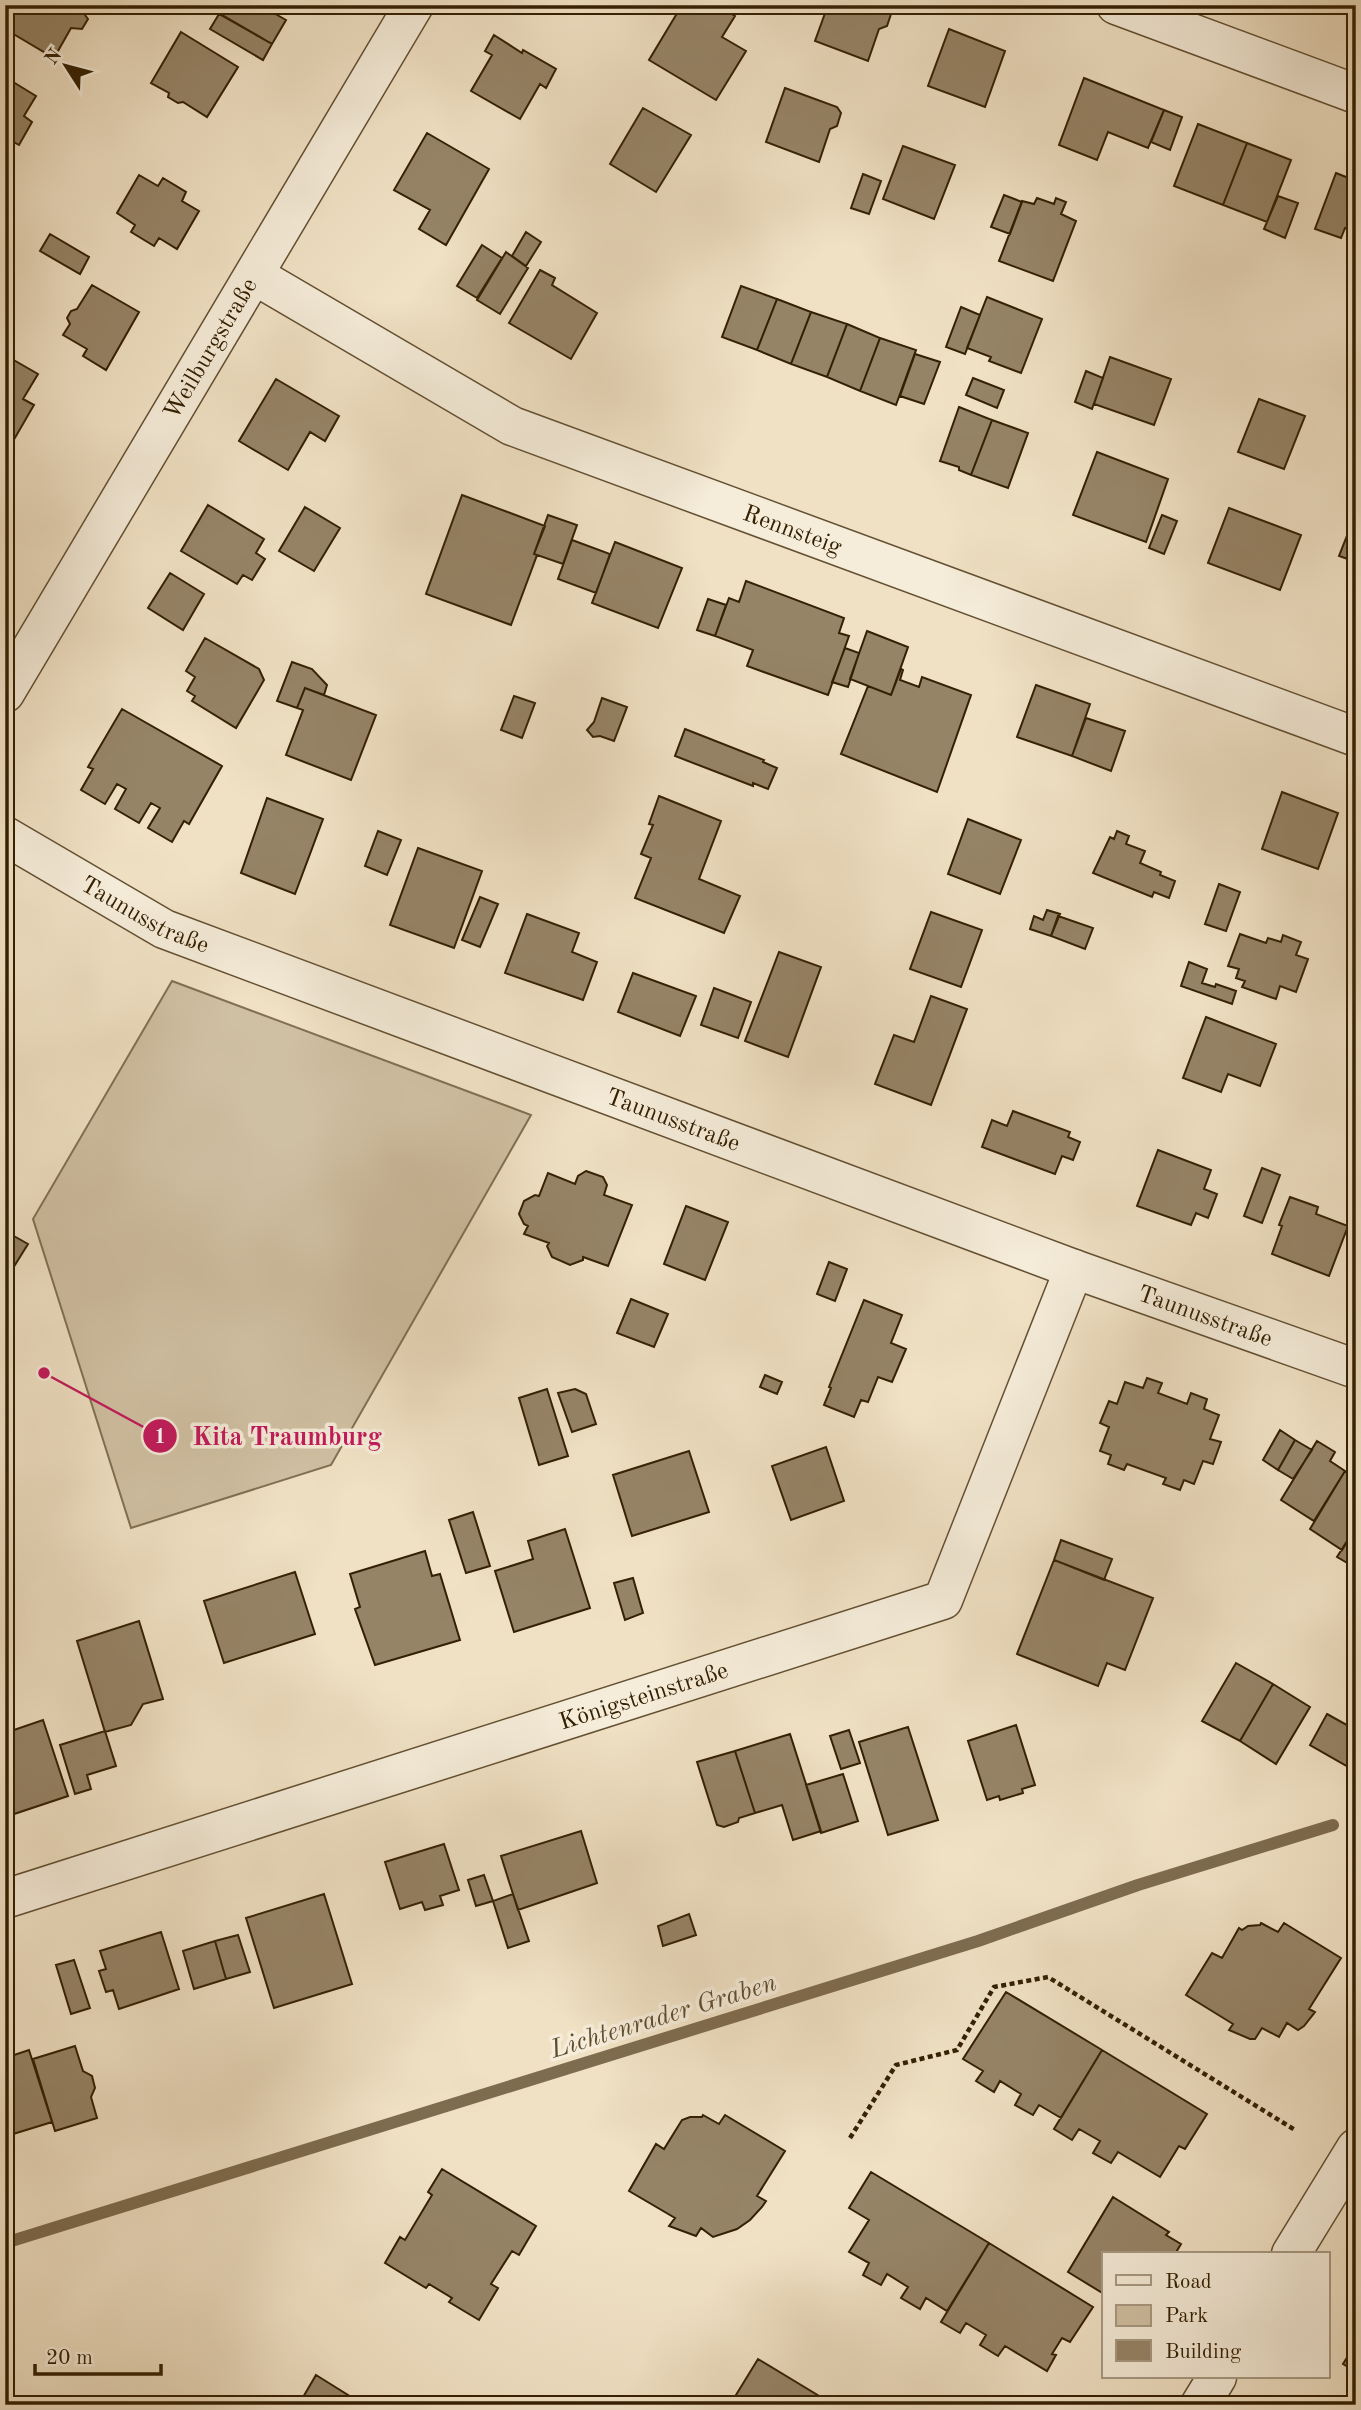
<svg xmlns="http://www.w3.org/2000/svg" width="1361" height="2410" font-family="'Old Standard TT',serif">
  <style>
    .green { fill: #d0c0a3; stroke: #827052; stroke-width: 2 }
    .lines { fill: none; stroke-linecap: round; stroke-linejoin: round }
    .stream { stroke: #7e6c4f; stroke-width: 12 }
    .building { fill: #968467; stroke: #342002; stroke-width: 2 }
    .minor-casing { stroke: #635032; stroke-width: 41 }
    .tertiary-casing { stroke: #635032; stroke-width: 41 }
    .path { stroke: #342002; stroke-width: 4.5; stroke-dasharray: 5 3.5; stroke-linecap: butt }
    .minor { stroke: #f5ecd9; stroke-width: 38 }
    .tertiary { stroke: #f5ecd9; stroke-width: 38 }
    .labels { text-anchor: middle; stroke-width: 7; stroke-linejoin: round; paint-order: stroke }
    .street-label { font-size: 24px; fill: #342002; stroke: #f5ecd9 }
    .water-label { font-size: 26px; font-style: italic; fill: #5f4c2f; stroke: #f5ecd9 }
    .leader { fill: none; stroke: #c2185b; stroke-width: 2.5 }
    .callout-dot { fill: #c2185b; stroke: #f5ecd9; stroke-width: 2.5 }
    .mark-label { font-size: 21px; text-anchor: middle; font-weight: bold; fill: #fff }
    .callout-label { font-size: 26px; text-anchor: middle; font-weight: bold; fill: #c2185b; stroke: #f5ecd9; stroke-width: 7; stroke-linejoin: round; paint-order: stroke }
  </style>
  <rect width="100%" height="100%" fill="#f0e1c4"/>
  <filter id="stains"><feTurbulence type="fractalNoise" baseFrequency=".00286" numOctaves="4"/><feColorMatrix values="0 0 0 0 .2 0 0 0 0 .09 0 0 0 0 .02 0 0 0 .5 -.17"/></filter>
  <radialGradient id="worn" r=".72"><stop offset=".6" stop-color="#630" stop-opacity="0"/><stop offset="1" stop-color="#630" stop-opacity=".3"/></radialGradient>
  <path class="green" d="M172 981 531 1115 331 1465 131 1528 33 1219Z"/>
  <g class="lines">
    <path class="stream" d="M5 2243 978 1941 1138 1885 1333 1825"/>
  </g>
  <path class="building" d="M19 5H86L82 11 88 19 82 29 71 28 54 58 5 29Z
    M205 5H267L265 8 286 20 272 44Z
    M682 5H718L735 16 722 37 746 51 716 100 649 60Z
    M828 5 887 6 891 14 887 26 879 29 868 61 815 41Z
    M219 14 272 44 263 60 210 29Z
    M949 29 1005 51 985 107 928 86Z
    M181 32 238 67 207 117 183 102 178 103 168 97 169 93 151 83Z
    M494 35 522 53 523 50 556 69 546 88 540 84 520 119 471 91 492 55 485 51Z
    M5 77 36 96 24 116 32 122 19 145 10 140 5 148Z
    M1084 78 1164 110 1148 148 1108 132 1097 160 1059 145Z
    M785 88 837 107 841 113 837 126 830 129 819 162 766 142Z
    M643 108 691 135 656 192 610 164Z
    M1164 110 1182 117 1170 150 1151 142Z
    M1198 124 1247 143 1223 205 1174 186Z
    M427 133 489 169 446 245 419 229 430 210 394 190Z
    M1247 143 1291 160 1267 222 1223 205Z
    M903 146 955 165 934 219 883 199Z
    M1336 173 1356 181V232L1345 228 1341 238 1315 229Z
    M863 174 881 181 869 214 851 208Z
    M139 175 158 186 163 178 186 192 182 201 199 211 177 249 159 238 154 246 131 232 135 225 117 213Z
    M1004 195 1022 202 1010 234 991 227Z
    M1278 196 1298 203 1285 238 1264 229Z
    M1037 198 1054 204 1056 198 1066 202 1061 214 1076 221 1053 281 999 261 1022 201 1034 204Z
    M526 232 541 242 526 266 512 256Z
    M50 234 89 257 80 274 40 251Z
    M482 245 502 258 477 298 457 286Z
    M506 252 528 268 500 314 477 300Z
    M540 270 555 278 552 285 597 313 571 359 509 323Z
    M92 285 139 312 106 370 83 356 87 349 63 335 70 324 67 318 71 311 77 309Z
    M741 286 777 299 757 350 722 337Z
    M987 297 1042 319 1021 373 989 361 991 357 967 348Z
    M777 299 811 312 791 364 757 350Z
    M961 307 980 315 965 354 946 347Z
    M811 312 847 324 827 377 791 364Z
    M847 324 880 338 860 391 827 377Z
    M880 338 916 350 896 405 860 391Z
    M915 354 940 362 924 404 900 396Z
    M5 355 38 374 23 399 34 405 5 455V387L7 383 5 382Z
    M1110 357 1171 379 1154 425 1094 404Z
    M1086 371 1103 378 1092 409 1075 402Z
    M973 378 1004 390 997 408 966 395Z
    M276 379 339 416 325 441 310 432 288 470 239 441Z
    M1259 399 1305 416 1284 469 1238 452Z
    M959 407 992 420 971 475 959 470V467L940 461Z
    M992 420 1028 433 1008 488 971 475Z
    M1097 452 1168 479 1146 542 1073 515Z
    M462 495 545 526 534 554 537 555 511 625 426 594Z
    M208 505 264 539 256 553 265 559 252 580 243 575 237 584 181 551Z
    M305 507 340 528 314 571 279 551Z
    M1229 508 1301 535 1280 590 1208 563Z
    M1356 513V562L1339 556Z
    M548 515 577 525 563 564 534 554Z
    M1162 515 1177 521 1164 554 1149 548Z
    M572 540 610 554 596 593 558 579Z
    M615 542 682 568 658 628 592 603Z
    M170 573 204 594 183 630 148 608Z
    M746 581 844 618 839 633 849 636 828 695 747 666 753 650 715 636 729 598 739 602Z
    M708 599 726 605 715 636 697 630Z
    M867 631 908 647 891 695 850 679Z
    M205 638 259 669 264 680 236 728 192 701 195 696 187 691 195 677 186 671Z
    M845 648 859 653 848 687 832 682Z
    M292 662 312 669 327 685 324 695 305 688 297 708 277 701Z
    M901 669 903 670 900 680 919 687 922 677 971 695 937 792 841 754 868 686 891 695Z
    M1036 685 1090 704 1072 756 1017 737Z
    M305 688 376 715 351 780 286 755 303 710 297 708Z
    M514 696 535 703 522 738 501 730Z
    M602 698 627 707 614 741 600 736 593 737 587 730 594 722Z
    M122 709 222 766 189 824 184 821 172 842 148 828 160 808 151 803 139 823 115 809 126 789 117 784 105 804 81 790 93 769 88 767Z
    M1086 718 1125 731 1111 771 1072 756Z
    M685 729 764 760 763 762 777 768 768 789 753 783V786L675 756Z
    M1282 792 1338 813 1318 869 1262 849Z
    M659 796 721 821 699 879 740 896 724 933 635 898 651 858 641 854 653 825 649 824Z
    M267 798 323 819 295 894 241 873Z
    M968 819 1021 840 1000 894 948 874Z
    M378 831 401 840 387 875 365 866Z
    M1117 831 1129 836 1126 844 1145 851 1140 863 1161 872 1160 875 1175 881 1169 898 1154 892 1152 897 1093 873 1110 837 1114 839Z
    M418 848 482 871 454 948 390 925Z
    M1219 884 1240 892 1226 931 1205 924Z
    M480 897 498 904 480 947 462 940Z
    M1047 910 1060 914 1051 936 1030 929 1034 916 1043 920Z
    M931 912 982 930 961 987 910 969Z
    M527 914 579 933 572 952 597 962 583 1000 505 973Z
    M1058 916 1093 928 1085 949 1051 936Z
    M1240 934 1266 943 1268 938 1281 942 1283 935 1301 942 1296 955 1308 959 1296 992 1280 986 1276 999 1242 987 1245 981 1236 978 1239 969 1228 966Z
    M779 952 821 967 788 1057 745 1041Z
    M1189 962 1207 969 1202 983 1215 987 1216 984 1236 991 1232 1004 1181 986Z
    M633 973 696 996 680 1036 618 1012Z
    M714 988 751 1002 738 1038 701 1025Z
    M931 996 967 1009 931 1105 875 1084 894 1035 914 1042Z
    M1206 1017 1276 1044 1260 1086 1228 1074 1221 1092 1183 1078Z
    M1013 1111 1070 1132 1068 1137 1080 1142 1073 1160 1062 1156 1055 1174 982 1147 992 1120 1007 1126Z
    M1158 1150 1211 1170 1204 1189 1217 1194 1208 1218 1196 1213 1191 1225 1137 1206Z
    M1262 1168 1280 1175 1262 1223 1244 1216Z
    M586 1171 603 1177 607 1185 604 1195 632 1205 608 1266 583 1257V1260L570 1265 552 1257 547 1246 549 1243 524 1234 528 1226 524 1224 519 1214 524 1201 535 1195 539 1196 548 1173 575 1184 578 1176Z
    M1290 1197 1318 1207 1316 1214 1348 1226 1329 1276 1272 1254 1282 1226 1279 1225Z
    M686 1206 728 1222 705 1280 664 1264Z
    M5 1231 28 1244 5 1281Z
    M829 1262 847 1269 835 1301 817 1294Z
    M631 1299 668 1314 654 1347 617 1333Z
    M864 1300 902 1315 891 1343 906 1349 892 1382 878 1377 868 1402 861 1400 854 1417 824 1405 831 1388 829 1387Z
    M765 1375 782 1382 777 1394 760 1387Z
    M1147 1378 1162 1383 1158 1393 1187 1404 1191 1393 1207 1399 1204 1409 1219 1415 1210 1439 1221 1442 1213 1464 1203 1461 1194 1484 1184 1480 1180 1490 1163 1484 1166 1478 1127 1464 1124 1470 1108 1464 1111 1455 1100 1451 1109 1427 1100 1423 1109 1401 1117 1404 1125 1382 1143 1388Z
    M547 1389 568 1456 539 1465 519 1398Z
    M575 1389 586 1394 596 1424 572 1432 558 1393Z
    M1280 1430 1295 1440 1278 1470 1263 1460Z
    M1295 1440 1312 1450 1293 1479 1278 1470Z
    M1317 1441 1335 1452 1330 1461 1345 1471 1314 1521 1281 1500Z
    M826 1447 844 1501 791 1520 772 1466Z
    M689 1451 709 1512 632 1536 613 1475Z
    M1345 1471 1356 1478V1527L1342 1550 1310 1529Z
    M473 1512 490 1566 466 1573 449 1520Z
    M1356 1527V1568L1337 1557Z
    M565 1529 590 1608 514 1632 495 1571 533 1559 528 1541Z
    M1061 1540 1112 1559 1104 1580 1054 1560Z
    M425 1551 432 1576 440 1574 460 1640 375 1665 355 1609 360 1607 350 1574Z
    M1054 1560 1153 1598 1125 1670 1107 1663 1098 1686 1017 1654Z
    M295 1572 315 1634 224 1663 204 1601Z
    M633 1578 643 1613 625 1620 614 1583Z
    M139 1621 163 1699 143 1704 131 1725 105 1732 77 1641Z
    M1236 1663 1273 1684 1240 1741 1202 1721Z
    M1273 1684 1310 1707 1276 1764 1240 1741Z
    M1327 1714 1356 1730V1761L1352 1769 1310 1745Z
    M43 1720 68 1796 5 1817V1733Z
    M1016 1725 1035 1785 1022 1789 1023 1793 1000 1800 999 1796 987 1800 968 1741Z
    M908 1727 938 1820 888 1835 859 1742Z
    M849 1730 860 1763 841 1769 830 1736Z
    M105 1731 116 1766 87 1775 91 1789 75 1794 60 1745Z
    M790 1734 821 1831 793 1840 782 1805 755 1813 735 1751Z
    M735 1751 755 1813 739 1818 738 1822 724 1827 717 1825 697 1762Z
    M843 1774 858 1821 821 1833 806 1785Z
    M581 1831 597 1883 518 1910 501 1856Z
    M444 1844 459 1890 440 1896 443 1905 425 1910 422 1902 400 1909 385 1862Z
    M484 1875 493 1901 476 1906 468 1880Z
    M324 1894 352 1984 274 2008 246 1918Z
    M513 1894 529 1941 508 1948 493 1901Z
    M689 1914 696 1935 663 1946 658 1926Z
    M1261 1923 1278 1932 1284 1923 1341 1958 1309 2009 1315 2012 1304 2026 1298 2030 1287 2023 1279 2037 1262 2028 1255 2039H1250L1229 2030 1233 2024 1186 1995 1212 1953 1222 1958 1239 1928 1242 1930 1248 1926 1260 1925Z
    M161 1932 179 1989 119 2009 113 1990 106 1992 99 1971 106 1969 100 1951Z
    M238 1935 250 1972 226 1979 215 1941Z
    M215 1941 226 1979 194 1989 183 1951Z
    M74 1960 90 2008 71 2014 56 1965Z
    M1006 1992 1102 2050 1061 2118 1039 2105 1033 2115 1015 2105 1021 2094 1000 2081 994 2092 976 2081 983 2071 963 2059Z
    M75 2046 83 2071 92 2076 95 2088 91 2097 97 2118 55 2131 33 2059Z
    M29 2050 52 2122 10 2135 5 2118V2058Z
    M1102 2050 1207 2114 1185 2149 1179 2146 1160 2177 1118 2152 1111 2163 1093 2153 1100 2141 1079 2129 1072 2140 1054 2129Z
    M703 2115 719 2124 725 2115 785 2151 757 2196 766 2201 762 2207 750 2220 737 2229 713 2237 701 2228 696 2236 669 2226 675 2218 629 2191 656 2144 664 2149 682 2120 690 2117H702Z
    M442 2169 536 2226 519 2255 512 2251 491 2284 498 2288 479 2320 449 2302 452 2298 429 2284 426 2288 385 2263 400 2237 405 2240 432 2195 428 2192Z
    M871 2172 989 2243 947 2311 926 2298 920 2309 901 2298 908 2287 887 2274 881 2285 863 2275 869 2263 849 2252 869 2220 849 2208Z
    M1113 2197 1169 2232 1166 2235 1181 2244 1175 2254H1104V2294L1068 2272Z
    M989 2243 1093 2307 1070 2342 1062 2338 1052 2354 1056 2355 1047 2371 1005 2346 998 2356 980 2345 986 2335 966 2323 960 2333 941 2322Z
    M1356 2343V2372L1343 2364Z
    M758 2359 834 2405H751L736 2395Z
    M316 2375 364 2405H306L307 2403 302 2399Z"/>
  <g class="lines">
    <defs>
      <g id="minor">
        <path d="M1116 5 1356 94"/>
        <path id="s1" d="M254 275 512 426 1356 737"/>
        <path id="s2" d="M5 693 414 5"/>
        <path id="s3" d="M5 836 164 929 1074 1269 1356 1369"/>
        <path id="s4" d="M5 1899 943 1600 1074 1269"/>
      </g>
      <path id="tertiary" d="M1291 2254 1356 2148
        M1200 2405 1217 2377"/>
    </defs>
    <use href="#minor" class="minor-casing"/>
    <use href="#tertiary" class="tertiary-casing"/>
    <path class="path" d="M850 2138 896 2065 957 2050 994 1987 1048 1977 1295 2130"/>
    <use href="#minor" class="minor"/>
    <use href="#tertiary" class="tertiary"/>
  </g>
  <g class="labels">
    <g class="street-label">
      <text dy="8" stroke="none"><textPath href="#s2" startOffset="401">Weilburgstraße</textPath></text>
      <text dy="8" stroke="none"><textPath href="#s1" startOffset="598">Rennsteig</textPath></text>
      <text dy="8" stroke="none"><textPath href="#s3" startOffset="161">Taunusstraße</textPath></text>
      <text dy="8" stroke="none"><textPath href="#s3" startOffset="728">Taunusstraße</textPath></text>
      <text dy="8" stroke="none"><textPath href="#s3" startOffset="1295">Taunusstraße</textPath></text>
      <text dy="8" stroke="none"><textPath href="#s4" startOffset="670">Königsteinstraße</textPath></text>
    </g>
    <g class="water-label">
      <text transform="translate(663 2015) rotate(-17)" y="9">Lichtenrader Graben</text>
    </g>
  </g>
  <path class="leader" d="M44 1373L160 1436"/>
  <g class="callout-dot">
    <circle cx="44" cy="1373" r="7"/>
    <circle cx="160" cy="1436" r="18"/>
  </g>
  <g class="mark-label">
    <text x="160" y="1443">1</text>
  </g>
  <g class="callout-label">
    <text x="287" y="1445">Kita Traumburg</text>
  </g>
  <rect width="1361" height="2410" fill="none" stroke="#f0e1c4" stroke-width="28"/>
  <rect x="7" y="7" width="1347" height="2396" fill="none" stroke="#342002" stroke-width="3.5"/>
  <rect x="14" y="14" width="1333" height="2382" fill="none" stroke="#342002" stroke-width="2"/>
  <rect x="1102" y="2252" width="228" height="126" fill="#f5ecd9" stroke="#a89a83" stroke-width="2"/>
  <rect x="1116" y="2275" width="35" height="10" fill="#f5ecd9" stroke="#a89a83" stroke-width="2"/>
  <text x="1165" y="2288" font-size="21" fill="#342002">Road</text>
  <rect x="1116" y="2305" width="35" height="21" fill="#d0c0a3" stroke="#a89a83" stroke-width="2"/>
  <text x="1165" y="2322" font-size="21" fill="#342002">Park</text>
  <rect x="1116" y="2340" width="35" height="21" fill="#968467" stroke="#a89a83" stroke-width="2"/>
  <text x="1165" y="2358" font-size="21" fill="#342002">Building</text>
  <g transform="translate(66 66) rotate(306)" stroke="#f5ecd9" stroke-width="5" paint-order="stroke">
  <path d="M0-5L12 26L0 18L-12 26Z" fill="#342002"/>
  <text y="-10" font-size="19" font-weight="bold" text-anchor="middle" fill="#342002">N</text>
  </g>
  <path d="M35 2364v10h126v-10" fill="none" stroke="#342002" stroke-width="3.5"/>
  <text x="46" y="2364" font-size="21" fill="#342002" stroke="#f5ecd9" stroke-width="5" paint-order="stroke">20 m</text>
  <rect width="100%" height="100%" filter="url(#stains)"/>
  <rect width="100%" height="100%" fill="url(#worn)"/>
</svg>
